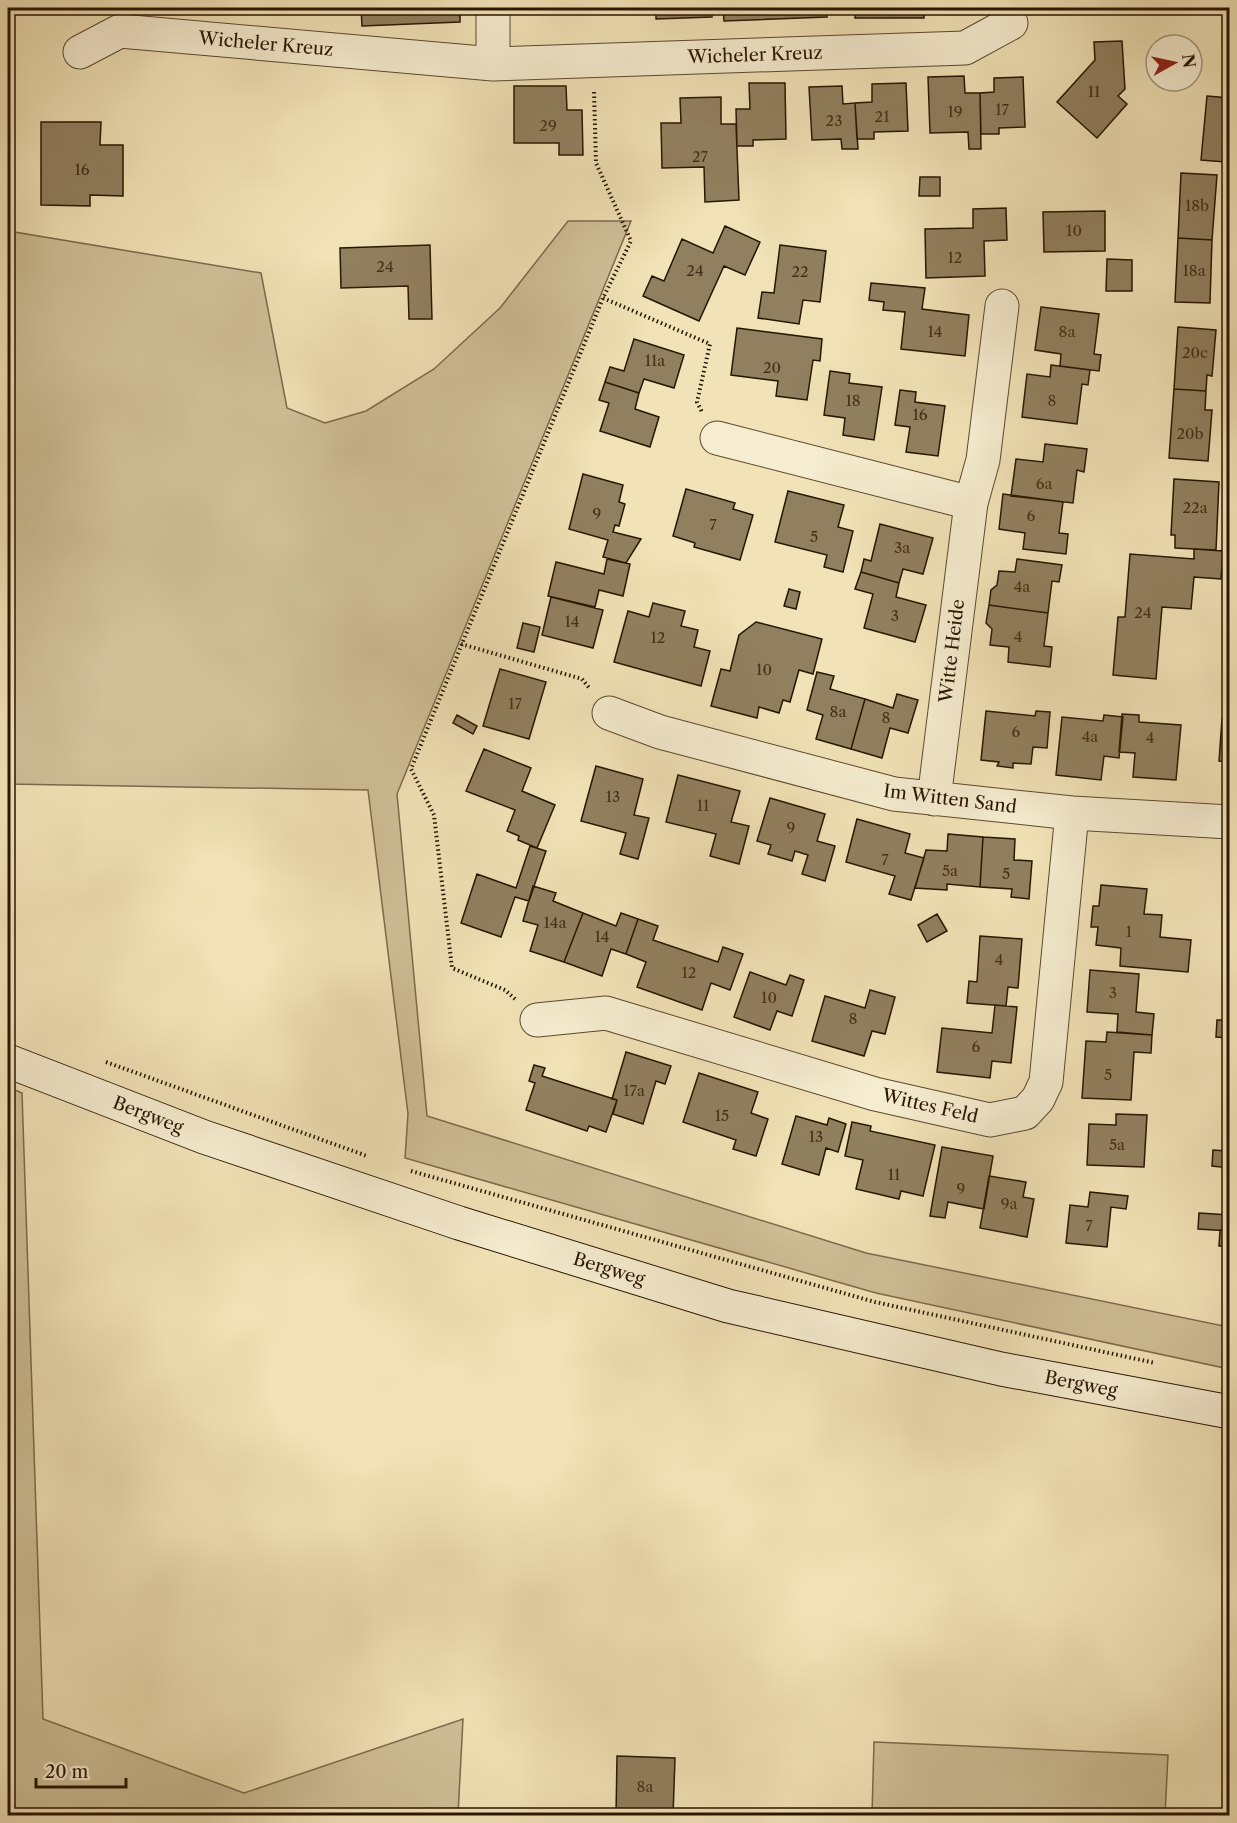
<svg xmlns="http://www.w3.org/2000/svg" width="1237" height="1823" font-family="'Libre Caslon Text',serif">
  <style>
    .green { fill: #cfc098; stroke: #7c6a4c; stroke-width: 1.5 }
    .building { fill: #91805f; stroke: #2a1400; stroke-width: 1.5 }
    .lines { fill: none; stroke-linecap: round; stroke-linejoin: round }
    .minor-casing { stroke: #5c482e; stroke-width: 35 }
    .secondary-casing { stroke: #2a1400; stroke-width: 35 }
    .path { stroke: #2a1400; stroke-width: 4; stroke-dasharray: 1.5 3; stroke-linecap: butt }
    .minor { stroke: #f6edd0; stroke-width: 33 }
    .secondary { stroke: #f6edd0; stroke-width: 33 }
    .labels { text-anchor: middle; stroke-width: 6; stroke-linejoin: round; paint-order: stroke }
    .number-label { font-size: 15px; fill: #442f18 }
    .street-label { font-size: 18px; fill: #2a1400; stroke: #f6edd0 }
  </style>
  <rect width="100%" height="100%" fill="#f1e3b7"/>
  <filter id="stains"><feTurbulence type="fractalNoise" baseFrequency=".00333" numOctaves="4"/><feColorMatrix values="0 0 0 0 .2 0 0 0 0 .09 0 0 0 0 .02 0 0 0 .5 -.17"/></filter>
  <radialGradient id="worn" r=".72"><stop offset=".6" stop-color="#630" stop-opacity="0"/><stop offset="1" stop-color="#630" stop-opacity=".3"/></radialGradient>
  <path class="green" d="M568 221H631L397 794 427 1116 866 1253 1229 1327V1369L876 1293 405 1158 408 1114 368 790 8 784V231L261 273 287 408 325 423 366 411 434 369 500 308Z
    M8 1087 22 1093 43 1719 244 1793 463 1719 458 1815H8Z
    M874 1742 1168 1755 1165 1815H872Z"/>
  <path class="building" d="M361 8H460V22L362 26Z
    M656 8H712V17L656 19Z
    M723 8H827V17L724 21Z
    M856 8H924V18H855Z
    M1109 8H1133V9L1109 10Z
    M1122 41 1125 89 1118 96 1127 104 1097 138 1057 102 1095 60 1094 42Z
    M964 76 965 93H980L981 149H969L968 132 930 133 928 77Z
    M1023 77 1025 127 999 128V134H981L980 93 994 92V78Z
    M749 83H785L786 139 753 140V146H737L736 109H750Z
    M906 83 908 131 874 132V139H857L855 103 872 102V84Z
    M514 86H566L567 110H582L583 155H559V143H514Z
    M842 86 843 104 855 103 858 149H842L841 139 812 140 809 87Z
    M1207 96 1230 98V142H1227L1225 162 1201 160Z
    M721 97V124H736L739 200 705 202 704 167 662 168 661 123H681L680 98Z
    M41 122H101L100 145H123V196L90 195V206L41 205Z
    M1181 173 1217 175 1212 240 1178 238Z
    M920 177H940V196H919Z
    M1006 208 1007 240 984 241 985 276 926 278 925 229 973 228V209Z
    M1105 211V251L1044 252 1043 212Z
    M725 226 760 242 745 275 724 266 699 321 643 296 652 276 664 281 682 239 713 253Z
    M1178 238 1212 240 1210 303 1175 302Z
    M430 245 432 319H409L408 286 341 288 340 248Z
    M780 245 826 251 820 302 803 300 799 324 758 318 762 292 774 293Z
    M1107 259 1132 260V291H1106Z
    M871 283 925 288 922 309 969 315 965 356 901 349 905 312 883 310 884 302 869 300Z
    M1041 307 1099 314 1094 354 1101 355 1099 371 1060 366 1061 354 1035 350Z
    M1178 327 1216 330 1212 376 1207 375 1206 391 1174 389Z
    M737 328 822 339 820 361 813 360 807 400 776 396 778 381 731 375Z
    M634 339 684 355 674 388 644 379 639 393 605 382 610 367 624 371Z
    M1051 365 1090 370 1088 385 1082 384 1077 424 1022 417 1027 374 1050 377Z
    M830 371 850 374 849 383 882 387 874 440 843 435 845 418 824 415Z
    M605 382 639 393 635 409 659 417 650 447 600 431 609 403 599 400Z
    M1174 389 1206 391 1205 410H1212L1208 461 1169 458Z
    M900 390 916 392 915 402 945 406 938 456 906 452 910 427 895 425Z
    M1045 444 1087 449 1084 472 1077 470 1073 503 1011 496 1016 459 1043 462Z
    M583 474 623 485 619 502 625 504 619 526 615 525 613 532 641 539 626 563 603 557 608 540 569 529Z
    M1174 479 1219 482 1216 550 1175 548V535H1171Z
    M686 489 735 503 733 509 753 515 740 560 694 547 695 543 673 536Z
    M788 491 844 505 838 527 853 531 843 572 824 567 827 555 775 542Z
    M1003 494 1063 502 1059 533 1068 534 1066 554 1023 549 1025 533 999 529Z
    M880 524 933 538 923 574 903 569 899 583 861 572 864 559 871 561Z
    M1194 549 1223 551 1221 579 1194 577 1191 609 1162 607 1156 679 1113 675 1118 617H1125L1130 554 1194 559Z
    M607 559 630 564 623 596 599 590 595 607 548 596 556 562 604 574Z
    M1017 559 1062 565 1059 582 1052 581 1048 613 989 605 991 590 997 585 999 571 1015 572Z
    M861 572 899 583 896 597 926 605 915 642 864 628 873 594 855 589Z
    M789 589 800 592 796 609 784 606Z
    M551 597 603 610 593 648 542 635Z
    M653 603 685 611 681 626 698 630 694 647 710 651 701 686 614 662 628 611 649 617Z
    M989 605 1048 613 1044 646 1052 647 1050 667 1008 662 1009 647 990 645 992 629 986 623Z
    M756 622 822 639 813 674 799 670 790 702 783 700 779 713 759 707 757 718 711 706 721 669 730 671 739 635Z
    M523 623 540 627 534 652 517 648Z
    M500 669 546 682 529 739 483 726Z
    M817 672 834 676 830 689 865 699 851 749 816 739 823 715 807 710Z
    M897 694 918 700 908 733 890 728 882 758 851 749 865 699 893 708Z
    M986 711 1035 716 1036 711 1050 712 1047 748 1033 747 1031 764 1013 763V768L997 766 999 762 981 760Z
    M1122 714 1139 715V722L1181 725 1176 780 1133 777 1135 753 1119 752Z
    M457 715 477 726 473 734 453 723Z
    M1104 715 1123 717 1119 758 1104 756 1101 780 1056 775 1062 717 1103 721Z
    M1222 719 1230 720V762L1219 761Z
    M484 749 531 768 522 791 555 805 537 848 518 840 519 836 507 831 515 810 466 791Z
    M596 766 643 779 634 815 649 818 638 859 620 854 626 833 581 821Z
    M678 775 740 791 731 822 749 826 739 864 710 856 716 834 666 822Z
    M770 798 825 814 817 841 835 846 825 881 802 874 808 855 795 851 792 861 768 854 771 845 757 841Z
    M857 819 910 834 905 853 924 858 911 900 889 894 895 876 846 862Z
    M948 834 983 837 980 887 947 884V890L915 888 926 850 947 851Z
    M983 837 1015 839 1014 860 1032 861 1029 899 1011 897 1012 889 980 887Z
    M530 846 546 851 529 901 515 897 501 937 461 923 477 874 516 888Z
    M1101 885 1147 889 1144 914 1162 915 1160 937 1191 940 1188 972 1120 966 1121 948 1096 945 1098 927H1091L1093 906H1099Z
    M533 886 556 893 553 901 583 913 564 962 530 951 538 925 523 921Z
    M583 913 616 926 621 913 638 919 626 954 611 949 602 976 564 962Z
    M937 914 947 931 927 942 918 925Z
    M638 919 658 926 653 940 718 962 723 947 743 954 730 990 711 983 702 1010 637 987 646 962 626 954Z
    M980 936 1022 939 1018 988 1008 987 1006 1006 967 1003 969 981 977 982Z
    M1090 970 1139 974 1136 1012 1154 1014 1152 1035 1117 1032 1118 1014 1087 1012Z
    M750 972 786 985 790 975 804 980 792 1016 777 1011 770 1030 734 1017Z
    M870 990 895 997 885 1034 872 1031 864 1056 812 1041 825 996 865 1008Z
    M995 1005 1017 1007 1011 1063 992 1061 990 1078 937 1072 942 1028 992 1033Z
    M1217 1020H1230V1038L1216 1037Z
    M1107 1032 1152 1035 1151 1053 1134 1052 1131 1100 1082 1098 1086 1041 1106 1042Z
    M626 1052 671 1066 665 1084 656 1081 643 1124 613 1114 617 1100 612 1099Z
    M534 1065 545 1068 542 1076 617 1100 606 1132 589 1126 587 1131 526 1110 535 1083 529 1081Z
    M699 1073 758 1092 751 1113 768 1119 756 1156 733 1149 736 1140 683 1122Z
    M1116 1114 1147 1115 1144 1167 1087 1165 1089 1124 1116 1125Z
    M796 1116 827 1125 829 1118 846 1124 838 1152 826 1148 819 1175 782 1164Z
    M852 1122 871 1126 870 1131 935 1145 923 1196 901 1191 899 1199 856 1189 863 1160 845 1156Z
    M1230 1132V1168L1212 1166 1213 1150 1228 1151Z
    M942 1147 993 1156 984 1209 948 1202 945 1218 930 1216Z
    M989 1176 1026 1182 1023 1197 1034 1199 1027 1237 980 1228Z
    M1090 1192 1128 1196 1126 1209 1111 1207 1107 1247 1066 1243 1070 1205 1088 1207Z
    M1199 1213 1230 1215V1231L1198 1229Z
    M1220 1230 1230 1231V1246H1219Z
    M617 1756 675 1758 673 1816H616Z"/>
  <g class="lines">
    <defs>
      <path id="minor" d="M80 52 120 31 493 64 965 48 1011 23
        M493 64V8
        M717 438 971 503
        M609 713 660 732 894 794 1072 813 1230 822
        M934 799 971 503 983 460 1002 306
        M537 1020 606 1013 875 1094 990 1120 1025 1113 1038 1099 1046 1082 1072 813"/>
      <path id="secondary" d="M8 1061 204 1137 459 1223 728 1306 1001 1369 1230 1412"/>
    </defs>
    <use href="#minor" class="minor-casing"/>
    <use href="#secondary" class="secondary-casing"/>
    <path class="path" d="M603 298 710 344 697 402 702 412
      M461 644 582 679 590 689
      M515 999 505 990 452 968 434 815 411 769 603 298 631 241 596 163 594 90
      M106 1062 367 1156
      M411 1171 875 1302 1155 1363"/>
    <use href="#minor" class="minor"/>
    <use href="#secondary" class="secondary"/>
  </g>
  <g class="labels">
    <g class="number-label">
      <text x="1094" y="97">11</text>
      <text x="1002" y="115">17</text>
      <text x="955" y="117">19</text>
      <text x="882" y="122">21</text>
      <text x="834" y="126">23</text>
      <text x="548" y="131">29</text>
      <text x="700" y="162">27</text>
      <text x="82" y="175">16</text>
      <text x="1197" y="211">18b</text>
      <text x="1074" y="236">10</text>
      <text x="955" y="263">12</text>
      <text x="385" y="272">24</text>
      <text x="695" y="276">24</text>
      <text x="1194" y="276">18a</text>
      <text x="800" y="277">22</text>
      <text x="935" y="337">14</text>
      <text x="1067" y="337">8a</text>
      <text x="1195" y="358">20c</text>
      <text x="655" y="366">11a</text>
      <text x="772" y="373">20</text>
      <text x="853" y="406">18</text>
      <text x="1052" y="406">8</text>
      <text x="920" y="420">16</text>
      <text x="1190" y="439">20b</text>
      <text x="1044" y="489">6a</text>
      <text x="1195" y="513">22a</text>
      <text x="597" y="519">9</text>
      <text x="1031" y="521">6</text>
      <text x="713" y="530">7</text>
      <text x="814" y="542">5</text>
      <text x="902" y="553">3a</text>
      <text x="1022" y="592">4a</text>
      <text x="1143" y="618">24</text>
      <text x="895" y="621">3</text>
      <text x="572" y="627">14</text>
      <text x="1018" y="642">4</text>
      <text x="658" y="643">12</text>
      <text x="764" y="675">10</text>
      <text x="515" y="709">17</text>
      <text x="838" y="717">8a</text>
      <text x="886" y="723">8</text>
      <text x="1016" y="737">6</text>
      <text x="1090" y="742">4a</text>
      <text x="1150" y="743">4</text>
      <text x="613" y="802">13</text>
      <text x="703" y="811">11</text>
      <text x="791" y="833">9</text>
      <text x="885" y="865">7</text>
      <text x="950" y="876">5a</text>
      <text x="1006" y="879">5</text>
      <text x="555" y="928">14a</text>
      <text x="1129" y="937">1</text>
      <text x="602" y="942">14</text>
      <text x="999" y="965">4</text>
      <text x="689" y="978">12</text>
      <text x="1113" y="998">3</text>
      <text x="769" y="1003">10</text>
      <text x="853" y="1024">8</text>
      <text x="976" y="1052">6</text>
      <text x="1108" y="1080">5</text>
      <text x="634" y="1096">17a</text>
      <text x="722" y="1121">15</text>
      <text x="816" y="1142">13</text>
      <text x="1117" y="1150">5a</text>
      <text x="894" y="1180">11</text>
      <text x="961" y="1194">9</text>
      <text x="1009" y="1209">9a</text>
      <text x="1089" y="1231">7</text>
      <text x="645" y="1792">8a</text>
    </g>
    <g class="street-label">
      <text transform="translate(266 44) rotate(5)" y="6">Wicheler Kreuz</text>
      <text transform="translate(755 55) rotate(-2)" y="6">Wicheler Kreuz</text>
      <text transform="translate(952 651) rotate(-83)" y="6">Witte Heide</text>
      <text transform="translate(950 799) rotate(7)" y="6">Im Witten Sand</text>
      <text transform="translate(930 1106) rotate(13)" y="6">Wittes Feld</text>
      <text transform="translate(148 1115) rotate(21)" y="6">Bergweg</text>
      <text transform="translate(609 1269) rotate(17)" y="6">Bergweg</text>
      <text transform="translate(1081 1384) rotate(11)" y="6">Bergweg</text>
    </g>
  </g>
  <rect width="1237" height="1823" fill="none" stroke="#f1e3b7" stroke-width="30"/>
  <rect x="9" y="9" width="1219" height="1805" fill="none" stroke="#2a1400" stroke-width="3"/>
  <rect x="15" y="15" width="1207" height="1793" fill="none" stroke="#2a1400" stroke-width="1.5"/>
  <g transform="translate(1174 63) rotate(82)"><circle r="28" fill="#f6edd0" stroke="#a4967d" stroke-width="1.5"/>
  <path d="M0-4.5L10 22L0 15L-10 22Z" fill="#8f2418"/>
  <text y="-9" font-size="16" font-weight="bold" text-anchor="middle" fill="#2a1400">N</text>
  </g>
  <path d="M36 1778v9h90v-9" fill="none" stroke="#2a1400" stroke-width="3"/>
  <text x="45" y="1778" font-size="18" fill="#2a1400" stroke="#f6edd0" stroke-width="4.5" paint-order="stroke">20 m</text>
  <rect width="100%" height="100%" filter="url(#stains)"/>
  <rect width="100%" height="100%" fill="url(#worn)"/>
</svg>
